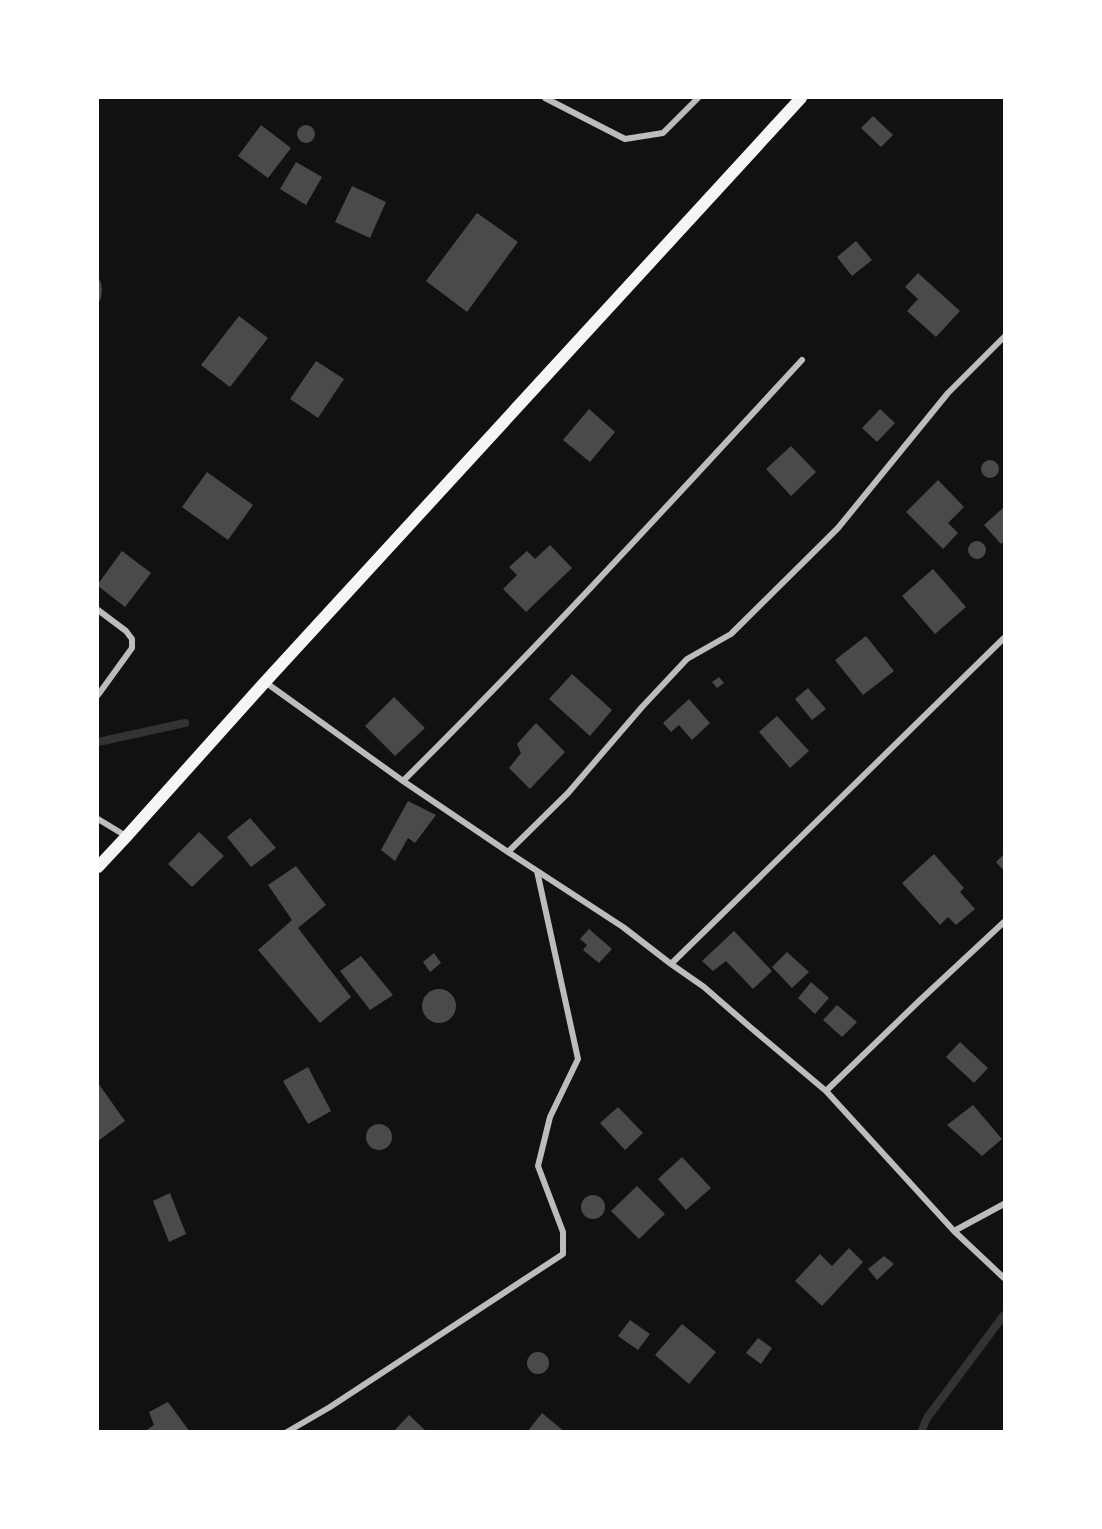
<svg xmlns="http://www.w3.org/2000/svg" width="1102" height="1529" font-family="'Source Sans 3',sans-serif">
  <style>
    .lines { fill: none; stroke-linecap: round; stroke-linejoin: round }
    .stream { stroke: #333; stroke-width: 8 }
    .building { fill: #4a4a4a }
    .minor { stroke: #bcbcbc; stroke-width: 6 }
    .secondary { stroke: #f5f5f5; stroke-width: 12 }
  </style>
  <rect width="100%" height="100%" fill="#111"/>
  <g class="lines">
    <path class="stream" d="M98 742 185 723
      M921 1432 927 1418 1004 1315"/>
  </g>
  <path class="building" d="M873 116 893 135 881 147 861 128Z
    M297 134a9 9 0 1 1 18 0a9 9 0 1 1-18 0Z
    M261 125 291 148 268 178 238 156Z
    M296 162 322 177 306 205 280 189Z
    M352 186 386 202 370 238 335 222Z
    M477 213 518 242 467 312 426 281Z
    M856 241 872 260 852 276 837 257Z
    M918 273 960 311 936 337 907 311 918 299 905 287Z
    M98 277 101 283 102 290 101 298 98 303Z
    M239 316 268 338 230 387 201 365Z
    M316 361 344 379 318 418 290 399Z
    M589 409 615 432 590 462 563 440Z
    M880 409 895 423 877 442 862 428Z
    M791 446 816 472 791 496 766 469Z
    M981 469a9 9 0 1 1 18 0a9 9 0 1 1-18 0Z
    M207 472 253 505 228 540 182 507Z
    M938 480 964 507 948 523 958 533 943 549 906 512Z
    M1004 507V541L1001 544 984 525Z
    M968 550a9 9 0 1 1 18 0a9 9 0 1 1-18 0Z
    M550 545 572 568 526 612 503 589 517 575 509 567 527 551 535 559Z
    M122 551 151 573 125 607 98 586V584Z
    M933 569 966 607 935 634 902 596Z
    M866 636 894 671 863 695 835 660Z
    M572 674 612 710 590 736 549 699Z
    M719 677 724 683 717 688 712 682Z
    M808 688 826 709 812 720 795 699Z
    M394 697 425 728 395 756 365 726Z
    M689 699 710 723 692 740 679 725 671 732 663 723Z
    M777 716 809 751 790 768 759 732Z
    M536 723 565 752 530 789 509 768 521 753 517 744Z
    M408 801 436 815 415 843 408 838 395 861 381 850Z
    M250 818 276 848 251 867 227 837Z
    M199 832 224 856 192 887 168 864Z
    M934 854 964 888 960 892 975 909 956 925 948 917 940 925 902 883Z
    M1004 854V871L996 862Z
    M296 866 326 905 298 928 351 997 320 1023 258 950 292 920 268 885Z
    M589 929 612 949 599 963 583 950 587 945 580 939Z
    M734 931 772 971 753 989 726 961 713 971 702 961Z
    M787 952 809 972 792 988 772 967Z
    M434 953 441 963 430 972 423 962Z
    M361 956 393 995 370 1010 340 971Z
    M811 982 829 998 815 1014 798 998Z
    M422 1006a17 17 0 1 1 34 0a17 17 0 1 1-34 0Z
    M837 1005 857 1022 842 1037 823 1020Z
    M960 1042 988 1068 974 1083 946 1057Z
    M308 1067 331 1111 308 1124 283 1081Z
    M98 1083 125 1121 98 1141Z
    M973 1105 1002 1139 982 1156 947 1125Z
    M618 1107 643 1133 625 1150 600 1123Z
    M366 1137a13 13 0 1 1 26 0a13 13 0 1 1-26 0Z
    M682 1157 711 1188 686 1210 658 1179Z
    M637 1186 665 1214 639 1239 611 1211Z
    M170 1193 186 1234 169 1242 153 1201Z
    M581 1207a12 12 0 1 1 24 0a12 12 0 1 1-24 0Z
    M849 1248 863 1262 822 1306 795 1281 820 1254 832 1266Z
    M884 1256 894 1264 877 1280 868 1269Z
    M630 1320 650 1334 638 1350 618 1336Z
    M682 1324 716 1352 689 1384 655 1355Z
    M758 1338 772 1348 761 1364 746 1353Z
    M527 1363a11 11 0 1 1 22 0a11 11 0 1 1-22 0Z
    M168 1402 190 1432H144L154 1425 149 1412Z
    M542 1413 565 1432H527Z
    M409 1415 427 1432H393Z"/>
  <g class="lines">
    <path class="minor" d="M545 98 625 139 663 133 698 98
      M98 610 126 631 132 639V648L98 695
      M265 682 403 781 508 852 623 927 671 964 1004 638
      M403 781C540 645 671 502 802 360
      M98 819 126 836
      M508 852 568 793 642 707 687 659 731 634 838 528 948 393 1004 337
      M671 964 704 987 750 1027 826 1091 954 1231 1004 1204
      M826 1091 917 1003 1004 922
      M954 1231 1004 1278
      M287 1432 330 1407 563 1254V1232L538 1166 550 1117 578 1059 537 871"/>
    <path class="secondary" d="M98 867 126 837 265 682 801 98"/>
  </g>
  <rect width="1102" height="1529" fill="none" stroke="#ffffff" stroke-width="198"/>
</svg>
